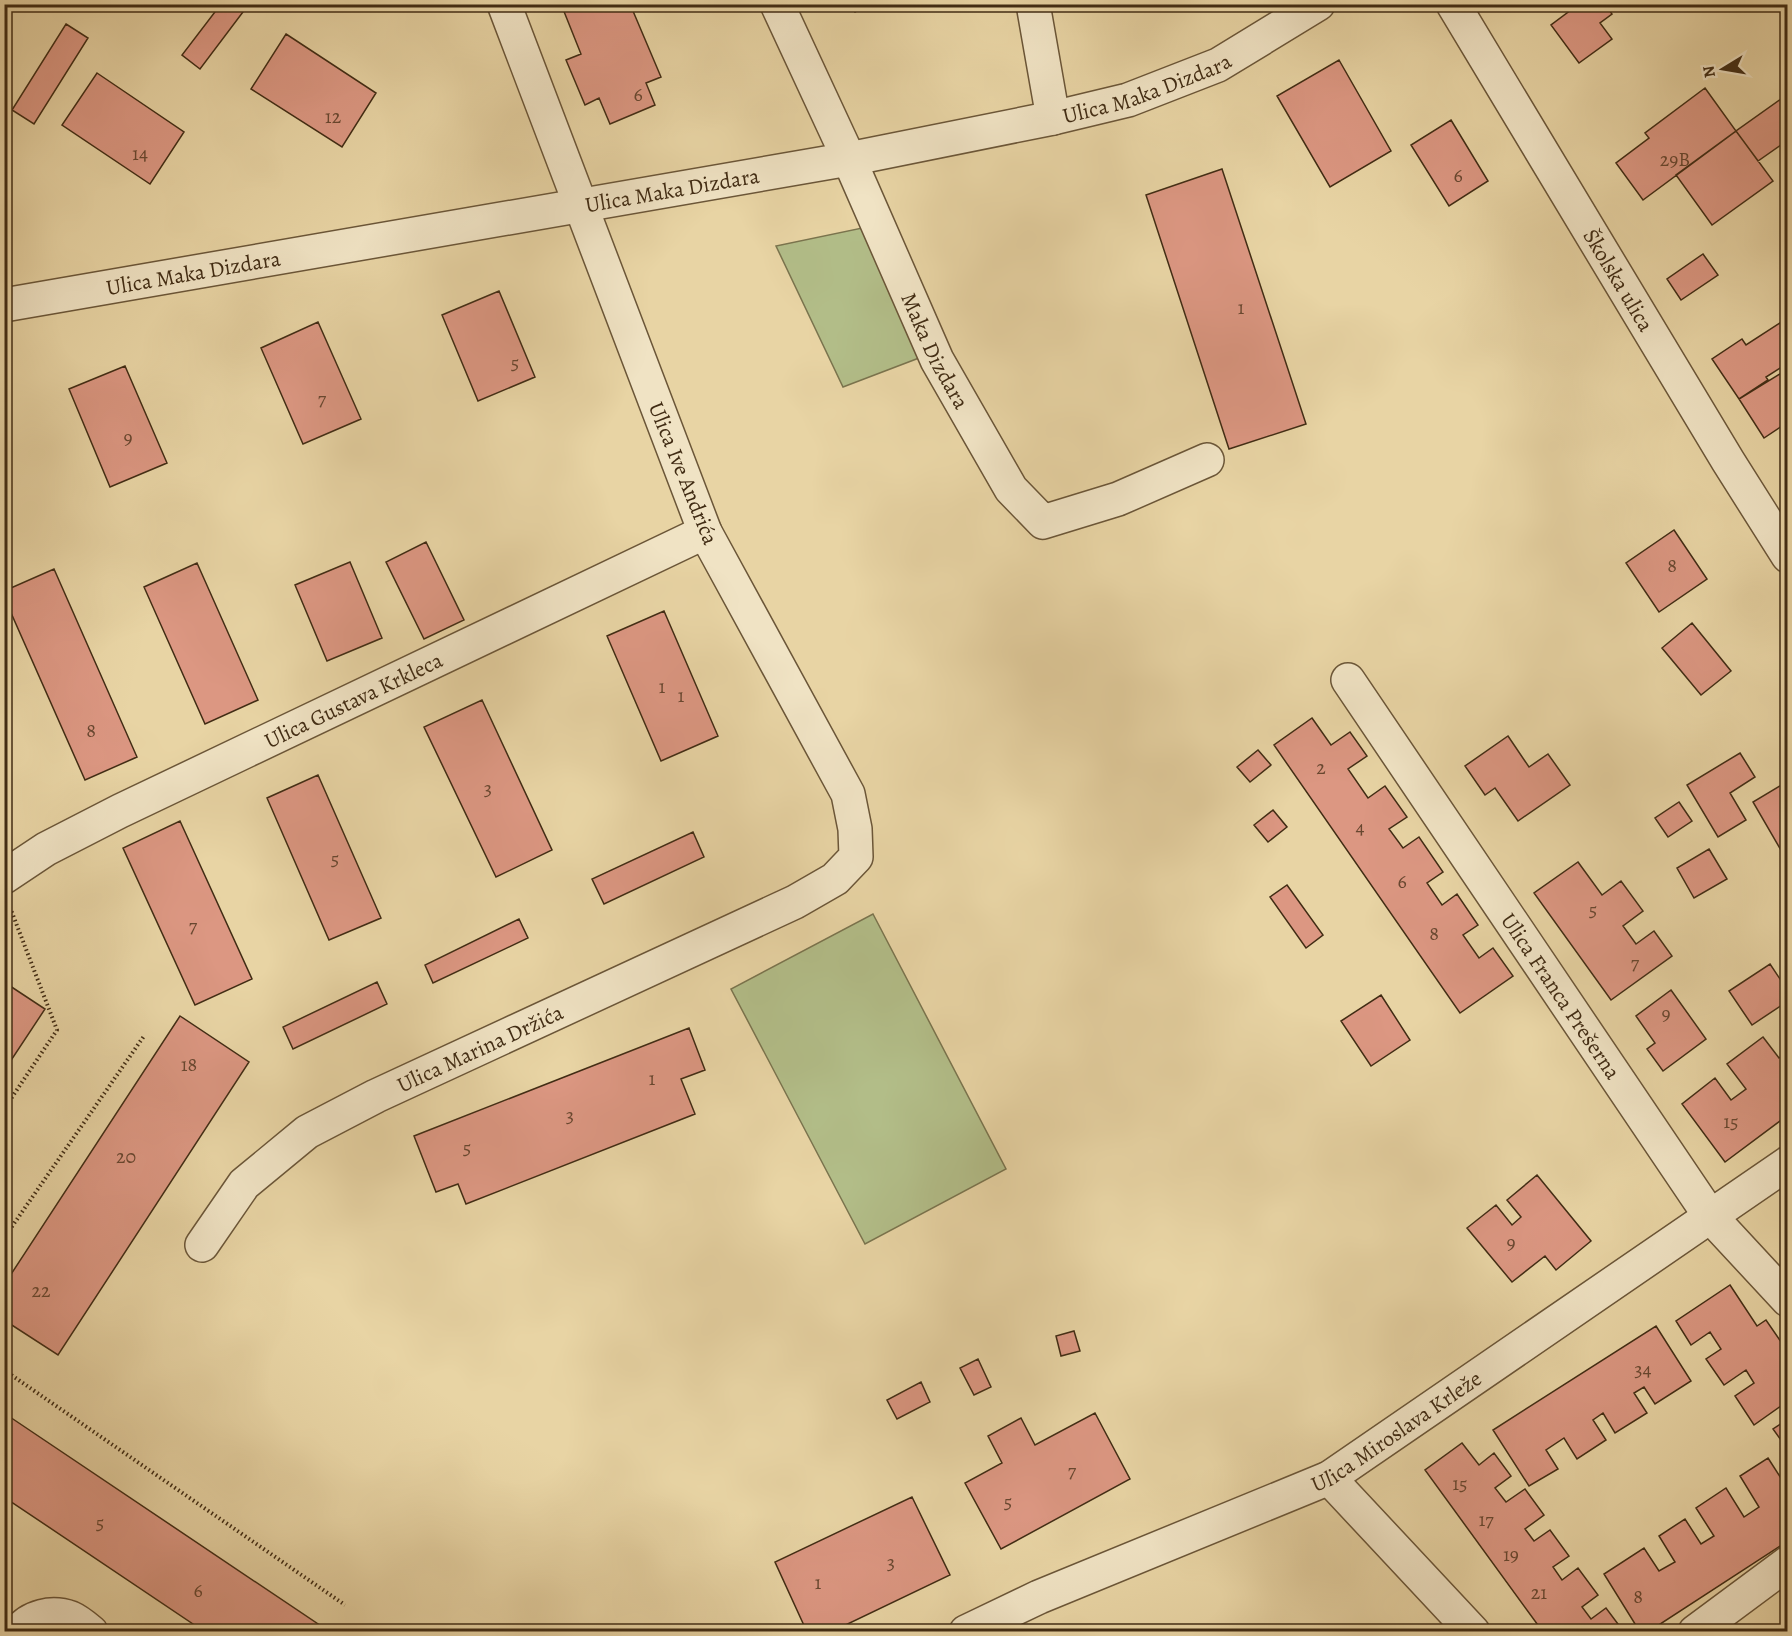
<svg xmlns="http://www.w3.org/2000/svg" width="1792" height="1636" font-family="Alegreya,serif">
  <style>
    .green { fill: #b2bd88; stroke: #7a744e; stroke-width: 1.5 }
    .building { fill: #dc9782; stroke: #412c14; stroke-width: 1.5 }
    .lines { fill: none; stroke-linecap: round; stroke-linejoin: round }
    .street-casing { stroke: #6b5638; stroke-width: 36 }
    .path { stroke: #412c14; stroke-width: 4; stroke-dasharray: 1.5 3; stroke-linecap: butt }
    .street { stroke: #f0e3c4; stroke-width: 33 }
    .labels { text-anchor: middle; stroke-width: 4.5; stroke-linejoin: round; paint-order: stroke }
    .number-label { font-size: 20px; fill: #684730 }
    .street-label { font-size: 22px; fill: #412c14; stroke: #f0e3c4 }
  </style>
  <rect width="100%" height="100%" fill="#e8d4a4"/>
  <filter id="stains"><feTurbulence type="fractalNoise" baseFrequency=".00333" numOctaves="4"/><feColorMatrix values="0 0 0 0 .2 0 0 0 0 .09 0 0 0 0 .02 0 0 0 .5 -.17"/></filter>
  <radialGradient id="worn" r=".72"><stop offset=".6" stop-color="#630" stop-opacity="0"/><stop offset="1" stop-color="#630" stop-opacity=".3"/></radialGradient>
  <path class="green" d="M862 228 919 358 843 387 776 246Z
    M873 914 1006 1169 865 1244 731 989Z"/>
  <path class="building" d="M221 4H249L200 69 182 55Z
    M561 4H630L661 77 646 83 655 105 610 124 599 98 585 105 566 60 581 54Z
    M851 4H871L855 12Z
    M1579 4H1605L1612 14 1600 23 1612 39 1579 63 1551 25Z
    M66 24 88 38 34 124 12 110Z
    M286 34 376 93 342 147 251 89Z
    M1339 60 1391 151 1330 187 1277 96Z
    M97 73 184 132 150 184 62 125Z
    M1705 88 1736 131 1643 200 1616 163 1649 138 1645 133Z
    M1788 94V140L1758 161 1736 131Z
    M1451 120 1488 181 1449 206 1411 145Z
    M1736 131 1773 181 1712 225 1676 175Z
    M1222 169 1306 424 1229 449 1146 195Z
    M1703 254 1718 275 1681 300 1667 279Z
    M499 291 535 377 478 401 442 315Z
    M1783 321 1788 328V363L1766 377 1768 380 1739 399 1712 359 1742 339 1746 345Z
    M318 322 361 419 303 444 261 348Z
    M125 366 167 463 110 487 69 389Z
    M1788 369V422L1764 438 1739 399Z
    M1674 530 1707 579 1659 612 1626 563Z
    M426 542 464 620 424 639 386 562Z
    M350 562 382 638 327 661 295 585Z
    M197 563 258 700 205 724 144 587Z
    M54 569 137 757 85 780 4 597V591Z
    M664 611 718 736 661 761 607 636Z
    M1692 623 1731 671 1701 695 1662 648Z
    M482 700 552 850 496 877 424 727Z
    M1312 718 1331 745 1350 732 1367 756 1348 769 1368 798 1385 786 1407 817 1389 829 1403 848 1419 837 1443 872 1427 883 1442 905 1457 894 1478 925 1463 935 1479 958 1493 948 1513 976 1460 1013 1274 745Z
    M1508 736 1529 767 1548 754 1570 785 1518 821 1495 788 1485 795 1465 766Z
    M1258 750 1271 765 1250 782 1237 767Z
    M1740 753 1755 777 1730 793 1746 820 1718 837 1687 785Z
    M318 775 381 918 329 940 267 798Z
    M1788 781V849L1782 852 1753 802Z
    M1679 802 1692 821 1668 837 1655 818Z
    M1273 810 1287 827 1268 842 1254 825Z
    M180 821 252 979 195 1005 123 848Z
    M693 832 704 857 604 904 592 879Z
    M1709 849 1727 879 1694 898 1677 868Z
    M1578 862 1602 895 1621 881 1643 911 1623 926 1636 944 1654 931 1672 956 1611 1000 1534 893Z
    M1287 885 1323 935 1306 948 1270 897Z
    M519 919 528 938 433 983 425 965Z
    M1770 964 1788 991V1001L1752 1025 1729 991Z
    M4 982 45 1009 4 1071Z
    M377 982 387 1004 293 1049 283 1027Z
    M1671 990 1706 1039 1663 1071 1647 1049 1655 1043 1636 1016Z
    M1381 995 1410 1040 1371 1066 1341 1021Z
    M180 1016 249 1062 58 1355 4 1320V1285Z
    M689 1028 705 1070 681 1079 695 1114 466 1204 458 1184 436 1192 414 1136Z
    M1763 1037 1779 1058 1788 1052V1115L1725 1162 1682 1104 1715 1078 1731 1100 1746 1089 1727 1064Z
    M1537 1175 1591 1241 1556 1270 1545 1256 1512 1282 1467 1228 1496 1205 1512 1225 1521 1217 1507 1200Z
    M1730 1285 1757 1326 1766 1320 1788 1352V1416L1781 1406 1754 1425 1735 1396 1754 1383 1746 1370 1724 1385 1706 1359 1721 1349 1710 1332 1691 1345 1676 1321Z
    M1656 1326 1691 1381 1655 1404 1644 1387 1634 1393 1647 1413 1615 1433 1603 1413 1593 1420 1606 1440 1577 1459 1564 1438 1546 1450 1558 1469 1529 1486 1493 1430Z
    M1074 1331 1080 1351 1061 1356 1056 1336Z
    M978 1359 991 1387 974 1395 960 1368Z
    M921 1382 930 1402 897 1419 887 1400Z
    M4 1413 330 1632H205L4 1497Z
    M1095 1413 1130 1479 1001 1549 965 1483 1002 1463 988 1436 1021 1418 1035 1445Z
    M1788 1419V1450L1773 1429Z
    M1462 1443 1479 1465 1494 1453 1511 1476 1495 1488 1506 1502 1525 1489 1544 1515 1525 1529 1534 1541 1550 1530 1569 1556 1553 1567 1562 1580 1578 1568 1598 1595 1582 1607 1591 1619 1606 1608 1624 1632H1543L1425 1470Z
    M1768 1458 1788 1489V1541L1648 1632H1640L1604 1574 1644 1548 1659 1571 1675 1562 1659 1536 1685 1519 1701 1544 1714 1536 1696 1508 1726 1488 1744 1517 1759 1507 1740 1476Z
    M912 1497 950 1575 831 1632H807L775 1562Z
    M1788 1619V1632H1769Z"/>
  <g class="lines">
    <defs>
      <g id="street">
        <path id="s1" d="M777 4 849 159 937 360 1011 489 1043 522 1118 499 1207 460"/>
        <path d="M1033 4 1053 118"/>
        <path id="s2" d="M1453 4 1728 461 1788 556"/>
        <path id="s3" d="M4 305 849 159 1053 118 1128 100 1218 65 1318 4"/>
        <path id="s4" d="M1348 680 1710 1216 1788 1300"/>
        <path id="s5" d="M4 877 46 849 120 811 705 532"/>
        <path id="s6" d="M202 1245 244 1184 307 1132 376 1096 795 902 835 879 856 857 855 829 848 794 705 532 504 4"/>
        <path d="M1329 1478 1473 1632"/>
        <path d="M18 1632C30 1616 52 1611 71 1618 78 1621 85 1627 91 1632"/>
        <path id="s7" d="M966 1632 1039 1597 1329 1478 1788 1163"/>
        <path d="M1695 1632 1788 1563"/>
      </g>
    </defs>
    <use href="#street" class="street-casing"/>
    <path class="path" d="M4 1109 57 1030 11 910
      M4 1238 144 1036
      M4 1370 345 1605"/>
    <use href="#street" class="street"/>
  </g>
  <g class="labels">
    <g class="number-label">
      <text x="638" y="101">6</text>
      <text x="333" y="123">12</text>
      <text x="140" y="160">14</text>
      <text x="1675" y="166">29B</text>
      <text x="1458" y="182">6</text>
      <text x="1241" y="314">1</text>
      <text x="515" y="369">5</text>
      <text x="322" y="405">7</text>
      <text x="128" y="444">9</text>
      <text x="1672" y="572">8</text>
      <text x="662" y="693">1</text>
      <text x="681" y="702">1</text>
      <text x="91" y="737">8</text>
      <text x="1321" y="774">2</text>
      <text x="488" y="795">3</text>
      <text x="1360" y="834">4</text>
      <text x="335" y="865">5</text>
      <text x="1402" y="888">6</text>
      <text x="1593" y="916">5</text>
      <text x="193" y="932">7</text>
      <text x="1434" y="940">8</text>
      <text x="1635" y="969">7</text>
      <text x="1666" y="1020">9</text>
      <text x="189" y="1071">18</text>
      <text x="652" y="1085">1</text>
      <text x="570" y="1122">3</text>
      <text x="1731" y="1128">15</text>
      <text x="467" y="1154">5</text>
      <text x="126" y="1163">20</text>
      <text x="1511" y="1249">9</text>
      <text x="41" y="1297">22</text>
      <text x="1643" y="1376">34</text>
      <text x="1072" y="1477">7</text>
      <text x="1460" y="1490">15</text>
      <text x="1008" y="1508">5</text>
      <text x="1486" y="1526">17</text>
      <text x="100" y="1529">5</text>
      <text x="1511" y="1561">19</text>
      <text x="891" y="1569">3</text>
      <text x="818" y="1589">1</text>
      <text x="198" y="1597">6</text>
      <text x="1539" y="1599">21</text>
      <text x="1638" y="1603">8</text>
    </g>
    <g class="street-label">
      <text dy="8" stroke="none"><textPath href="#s3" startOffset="1164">Ulica Maka Dizdara</textPath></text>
      <text dy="8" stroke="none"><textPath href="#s3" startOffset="678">Ulica Maka Dizdara</textPath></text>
      <text dy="8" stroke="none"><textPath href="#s3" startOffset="192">Ulica Maka Dizdara</textPath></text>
      <text dy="8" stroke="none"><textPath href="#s2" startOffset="322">Školska ulica</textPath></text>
      <text dy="8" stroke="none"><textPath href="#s1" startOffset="381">Maka Dizdara</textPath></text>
      <text transform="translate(684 473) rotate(68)" y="8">Ulica Ive Andrića</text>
      <text dy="8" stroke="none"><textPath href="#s5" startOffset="392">Ulica Gustava Krkleca</textPath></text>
      <text dy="8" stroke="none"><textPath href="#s4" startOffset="381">Ulica Franca Prešerna</textPath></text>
      <text dy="8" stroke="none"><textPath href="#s6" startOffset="348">Ulica Marina Držića</textPath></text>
      <text dy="8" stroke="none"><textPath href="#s7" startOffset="476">Ulica Miroslava Krleže</textPath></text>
    </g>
  </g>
  <rect width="1792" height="1636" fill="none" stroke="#e8d4a4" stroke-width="24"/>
  <rect x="6" y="6" width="1780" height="1624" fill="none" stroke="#412c14" stroke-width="3"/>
  <rect x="12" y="12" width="1768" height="1612" fill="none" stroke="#412c14" stroke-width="1.5"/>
  <g transform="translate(1723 69) rotate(259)" stroke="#f0e3c4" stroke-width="4.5" paint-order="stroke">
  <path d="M0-4.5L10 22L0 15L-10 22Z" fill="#412c14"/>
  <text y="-9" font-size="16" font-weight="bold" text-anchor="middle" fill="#412c14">N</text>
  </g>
  <rect width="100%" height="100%" filter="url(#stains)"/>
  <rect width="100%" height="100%" fill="url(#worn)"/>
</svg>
